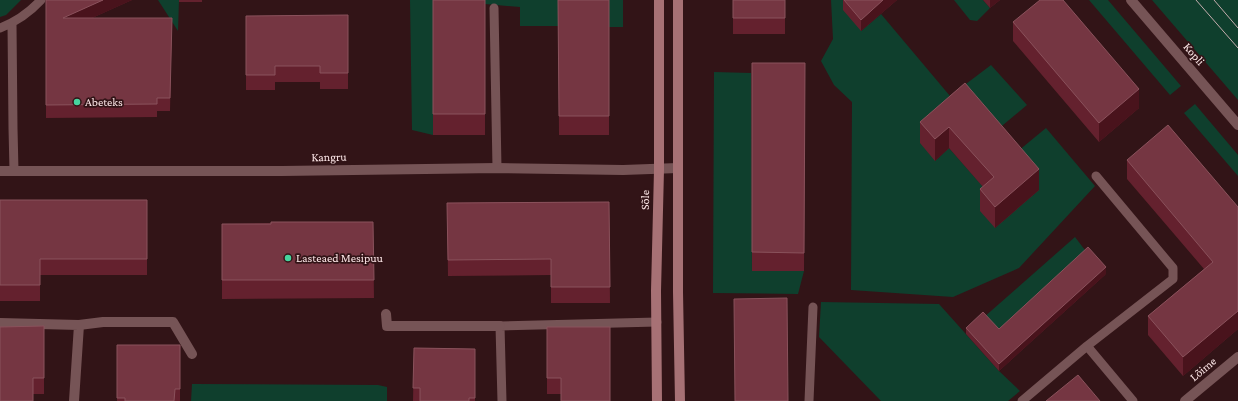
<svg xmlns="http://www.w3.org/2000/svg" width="1238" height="401" font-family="'Crimson Pro',serif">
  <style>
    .green { fill: #0f3f2d }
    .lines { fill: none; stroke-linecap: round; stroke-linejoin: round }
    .service { stroke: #765456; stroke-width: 9 }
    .minor { stroke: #765456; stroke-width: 10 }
    .tertiary { stroke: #765456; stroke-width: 10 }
    .secondary { stroke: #a77175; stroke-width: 10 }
    .tram { stroke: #c5adae; stroke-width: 1 }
    .wall { fill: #64212e }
    .shaded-wall { fill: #49131c }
    .building { fill: #753642; stroke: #8a525c }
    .poi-dot { fill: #46d49e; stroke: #321417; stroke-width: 1.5 }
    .labels { text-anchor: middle; stroke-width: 3.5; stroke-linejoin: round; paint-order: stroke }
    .street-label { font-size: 12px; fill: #fde7e8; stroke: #321417 }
    .poi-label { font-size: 12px; fill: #fde7e8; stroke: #321417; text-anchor: start }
  </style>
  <rect width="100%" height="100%" fill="#321417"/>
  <path class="green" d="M0 0H21L6 15 0 17Z
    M158 0H179L178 31Z
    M410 0H623V27H609V5H558V26H520V7L485 4 433 135 412 130Z
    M831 0H855L861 31 881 14 950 96 991 65 1027 105 991 135 965 105 935 161 949 148 994 199 1011 157 1046 128 1095 186 1019 268 953 297 851 290 852 102 834 85 821 61 833 39Z
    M954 0H983L990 8 977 21 970 20Z
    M1089 0H1108L1181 86 1170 95Z
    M1152 0H1238V100Z
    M714 72 751 73 752 271H804L798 294 713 293Z
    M1195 104 1238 155V176L1184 113Z
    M1075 237 1088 254 999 335 983 318Z
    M821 302 939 304 999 371 1020 391 1008 401H881L819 337Z
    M192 384 378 385 387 387V401H191Z"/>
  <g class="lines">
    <path class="service" d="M494 8 497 168
      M12 24 13 128 14 171
      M0 28C16 22 29 13 41 0
      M1096 176 1173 268V279L1087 346 1133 401
      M502 401 500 326 657 322
      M809 401 813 307
      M1022 401 1087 346"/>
    <path class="minor" d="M0 171H282L497 168 623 170 678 168
      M386 314 387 326H500
      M0 323 79 325 103 322H173L192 354
      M74 401 79 325
      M1185 401 1238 357"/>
    <path class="tertiary" d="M1131 0 1238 125"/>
    <path class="secondary" d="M678 0V292L680 401
      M657 401 656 291 659 170V0"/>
    <path class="tram" d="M1196 0 1238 48
      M1214 0 1238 28"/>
  </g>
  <path class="wall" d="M46 0H132L92 18H172L170 111H157V117L46 118Z
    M179 0H202V2H179Z
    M433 0H485V135H433Z
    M558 0H609V135H559Z
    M733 0H785V34H733Z
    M843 0H897L861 31 843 10Z
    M983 0H1000L990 8Z
    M348 15V89H320V82H275V90H246V16Z
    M1013 22 1139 108 1099 142 1013 41Z
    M752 63H805L804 271H752Z
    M965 83 1039 190 995 228 980 211V189L983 187 949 148 935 161 920 143V122Z
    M1127 160 1238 207V329L1183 376 1148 335V316L1204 269 1127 179Z
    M0 200H147V275H40V301H0Z
    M609 202 610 303H551V275L448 276 447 203Z
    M373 222 374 298 222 299V224Z
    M1106 274 999 371 966 334V328L999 329Z
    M44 326V394H33L0 401Z
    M547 327H610L561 394H547Z
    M117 345H180V401H117Z
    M414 348 475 349V401H413Z"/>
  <path class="shaded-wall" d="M103 0H132L63 31V18Z
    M883 0H897L861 31V20Z
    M990 0H1000L990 8Z
    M1139 89V108L1099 142V123Z
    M949 127V148L935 161V139Z
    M1039 169V190L995 228V207Z
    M1106 267V274L999 371V364Z
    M1238 311V329L1183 376V357Z"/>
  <path class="building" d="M46 0H103L63 18H172L170 98H157V104L46 105Z
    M433 0H485V114H433Z
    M558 0H609V116H559Z
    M733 0H785V18H733Z
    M844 0H883L861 20Z
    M1040 0H1063L1139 89 1099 123 1013 22Z
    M348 15V73H320V66H275V75H246V16Z
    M752 63H805L804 253 752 252Z
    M965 83 1039 169 995 207 980 189 994 177 949 127 935 139 920 122Z
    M1168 125 1238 207V311L1183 357 1148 316 1213 262 1127 160Z
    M0 200H147V259H40V285H0Z
    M609 202 610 287H551V259L448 260 447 203Z
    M271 222H373L374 280H222V224H271Z
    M1088 247 1106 267 999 364 966 328 983 312 999 329Z
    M787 298 788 401H735L734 299Z
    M44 326V378H33V401H0V327Z
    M547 327H610V401H561V378H547Z
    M117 345H180V389H175L174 401H125V398H117Z
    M414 348 475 349V398H469V401H420V388H413Z
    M1078 375 1100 401H1046Z"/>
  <g class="poi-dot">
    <circle cx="77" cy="102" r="4"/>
    <circle cx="288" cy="258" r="4"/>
  </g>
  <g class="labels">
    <g class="street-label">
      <text transform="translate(1194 54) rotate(49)" y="4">Kopli</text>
      <text transform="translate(329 157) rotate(-1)" y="4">Kangru</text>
      <text transform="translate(645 200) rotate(-89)" y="4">Sõle</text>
      <text transform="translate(1203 369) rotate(-40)" y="4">Lõime</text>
    </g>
    <g class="poi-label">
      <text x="85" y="106">Abeteks</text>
      <text x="296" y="262">Lasteaed Mesipuu</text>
    </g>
  </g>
</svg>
